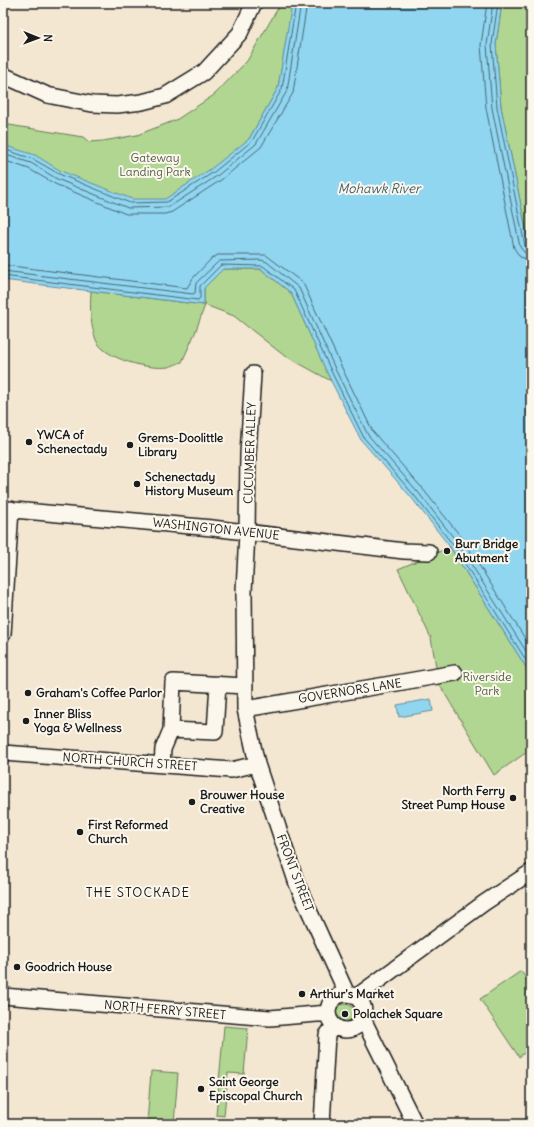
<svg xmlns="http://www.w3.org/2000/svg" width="534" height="1127" font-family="Delius,sans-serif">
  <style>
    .green { fill: #b1d691; stroke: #667956 }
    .water { fill: #90d6f1; stroke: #628c9c }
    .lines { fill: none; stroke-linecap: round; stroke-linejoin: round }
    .shore { stroke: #4a6671; stroke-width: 1 }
    .minor-casing { stroke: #1c1c1c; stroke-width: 18 }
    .minor { stroke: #fbf7ec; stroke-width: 15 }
    .poi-dot { fill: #1c1c1c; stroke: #fbf7ec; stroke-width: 1.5 }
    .labels { text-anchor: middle; stroke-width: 4; stroke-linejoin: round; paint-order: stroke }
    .park-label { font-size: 12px; fill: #505d45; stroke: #fbf7ec }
    .poi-label { font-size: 12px; font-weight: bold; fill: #1c1c1c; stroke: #fbf7ec; text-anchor: start }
    .street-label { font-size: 12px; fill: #1c1c1c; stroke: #fbf7ec }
    .water-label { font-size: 13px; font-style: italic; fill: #455d67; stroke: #fbf7ec }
    .neighbourhood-label { font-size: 13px; letter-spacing: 1px; fill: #1c1c1c; stroke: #fbf7ec }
  </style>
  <rect width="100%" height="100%" fill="#f4e7d2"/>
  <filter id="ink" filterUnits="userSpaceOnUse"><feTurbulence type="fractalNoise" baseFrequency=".025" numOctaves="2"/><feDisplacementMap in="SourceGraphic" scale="8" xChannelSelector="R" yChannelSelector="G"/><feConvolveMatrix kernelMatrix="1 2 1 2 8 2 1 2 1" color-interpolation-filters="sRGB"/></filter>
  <g filter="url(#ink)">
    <path class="green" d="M281 3H290L292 7 278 88 249 139 219 227 3 166V124L83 137 89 142 103 141 137 135 176 120 214 95 247 61Z
      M502 3H531V254L501 107 496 44Z
      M223 269H261L291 293 331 381 282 354 234 316 205 305 195 333 182 362C178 363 173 366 168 367 149 370 104 359 96 340 90 324 90 308 91 291L204 305V288Z
      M450 547 531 675V757L527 752 494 775 439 684 431 638 398 569Z
      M521 971 531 985V1048L519 1057 480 999Z
      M335 1014a10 10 0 1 1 20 0a10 10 0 1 1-20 0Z
      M224 1026 248 1028 244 1074 228 1073 224 1116 216 1115Z
      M151 1071 178 1073 174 1124H147Z
      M60 1120 112 1124H60Z"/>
    <path class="water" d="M292 3H502L496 44 501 107 531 254V675L450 547 411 497 361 440 328 375 291 293 261 269H223L204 288V305L3 280V145L35 155 61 171 132 199H165L212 168 249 139 278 88Z
      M431 699 433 711 399 717 397 705Z"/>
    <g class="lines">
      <path class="shore" d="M487 3 481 45 486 108 514 248 520 257 531 260
        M493 3 487 45 492 108 520 247 524 252 531 254
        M498 3 492 44 497 107 525 246 527 249H531
        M3 149 33 159 59 174 130 203 167 202 214 172 252 141 282 89 296 3
        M3 154 31 163 57 179 128 208 169 207 217 176 256 144 287 91 301 3
        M3 160 29 169 55 184 126 214H165L172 212 221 180 261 147 293 93 307 3
        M3 265 187 288 193 278 212 258 218 255H266L303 283 342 368 373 432 422 488 462 538 531 648
        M3 271 193 294 195 293 196 283 219 261 261 260 267 262 299 288 336 371 368 435 418 492 457 542 531 659
        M3 276 198 300 200 298V286L221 265 263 266 294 290 332 373 364 438 414 495 453 545 531 668"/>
      <defs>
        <path id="minor" d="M3 75 47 95 92 104 117 105 142 102 165 96 204 72 240 33 254 3
          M253 374 248 454 247 533 244 591 245 709 257 764 297 884 347 994
          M3 509 212 528 404 551 429 552
          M3 634 11 509
          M218 684 215 732 171 730 173 682 245 686
          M245 709 455 673
          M3 753 231 770 257 764
          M162 765 163 749 171 730
          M328 1012a18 18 0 1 1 36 0a18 18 0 1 1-36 0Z
          M3 996 270 1018 328 1013
          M356 997 484 903 531 872
          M363 1019 415 1124
          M322 1124 327 1035 334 1026"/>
      </defs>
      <use href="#minor" class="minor-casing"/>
      <use href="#minor" class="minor"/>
    </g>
  </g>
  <g class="poi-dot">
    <circle cx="29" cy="442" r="4"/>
    <circle cx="130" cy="445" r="4"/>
    <circle cx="137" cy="484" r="4"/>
    <circle cx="447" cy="551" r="4"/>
    <circle cx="28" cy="693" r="4"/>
    <circle cx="26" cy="721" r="4"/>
    <circle cx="513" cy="798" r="4"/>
    <circle cx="192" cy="802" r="4"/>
    <circle cx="80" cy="832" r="4"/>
    <circle cx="17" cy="967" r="4"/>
    <circle cx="302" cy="994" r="4"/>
    <circle cx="345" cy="1014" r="4"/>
    <circle cx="201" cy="1089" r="4"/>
  </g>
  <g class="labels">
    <g class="park-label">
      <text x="155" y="162">Gateway<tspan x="155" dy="14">Landing Park</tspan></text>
      <text x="487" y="681">Riverside<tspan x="487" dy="14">Park</tspan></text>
    </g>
    <g class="poi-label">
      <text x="37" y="439">YWCA of<tspan x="37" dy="14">Schenectady</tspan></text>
      <text x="138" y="442">Grems-Doolittle<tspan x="138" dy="14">Library</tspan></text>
      <text x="145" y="481">Schenectady<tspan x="145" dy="14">History Museum</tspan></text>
      <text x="455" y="548">Burr Bridge<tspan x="455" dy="14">Abutment</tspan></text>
      <text x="36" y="697">Graham's Coffee Parlor</text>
      <text x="34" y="718">Inner Bliss<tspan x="34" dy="14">Yoga &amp; Wellness</tspan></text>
      <text x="505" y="795" text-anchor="end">North Ferry<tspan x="505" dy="14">Street Pump House</tspan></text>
      <text x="200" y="799">Brouwer House<tspan x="200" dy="14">Creative</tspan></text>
      <text x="88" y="829">First Reformed<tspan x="88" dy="14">Church</tspan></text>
      <text x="25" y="971">Goodrich House</text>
      <text x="310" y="998">Arthur's Market</text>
      <text x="353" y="1018">Polachek Square</text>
      <text x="209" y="1086">Saint George<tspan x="209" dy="14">Episcopal Church</tspan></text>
    </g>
    <g class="street-label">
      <text transform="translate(250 453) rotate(-88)" y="4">CUCUMBER ALLEY</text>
      <text transform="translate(216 529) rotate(6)" y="4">WASHINGTON AVENUE</text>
      <text transform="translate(350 691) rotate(-9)" y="4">GOVERNORS LANE</text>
      <text transform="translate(130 762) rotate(4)" y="4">NORTH CHURCH STREET</text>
      <text transform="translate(295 873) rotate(69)" y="4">FRONT STREET</text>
      <text transform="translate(165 1010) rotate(5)" y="4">NORTH FERRY STREET</text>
    </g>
    <g class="water-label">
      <text x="379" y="193">Mohawk River</text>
    </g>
    <g class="neighbourhood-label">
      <text x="138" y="897">THE STOCKADE</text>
    </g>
  </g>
  <rect width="534" height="1127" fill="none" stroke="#fbf7ec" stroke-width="16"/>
  <rect x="8" y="8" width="518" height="1111" fill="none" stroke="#1c1c1c" stroke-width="1.5" filter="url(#ink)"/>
  <g transform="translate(38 38) rotate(91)" stroke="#fbf7ec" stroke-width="3" paint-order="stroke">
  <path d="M0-3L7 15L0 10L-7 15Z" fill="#1c1c1c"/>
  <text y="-6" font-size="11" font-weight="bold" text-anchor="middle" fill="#1c1c1c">N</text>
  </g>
</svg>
